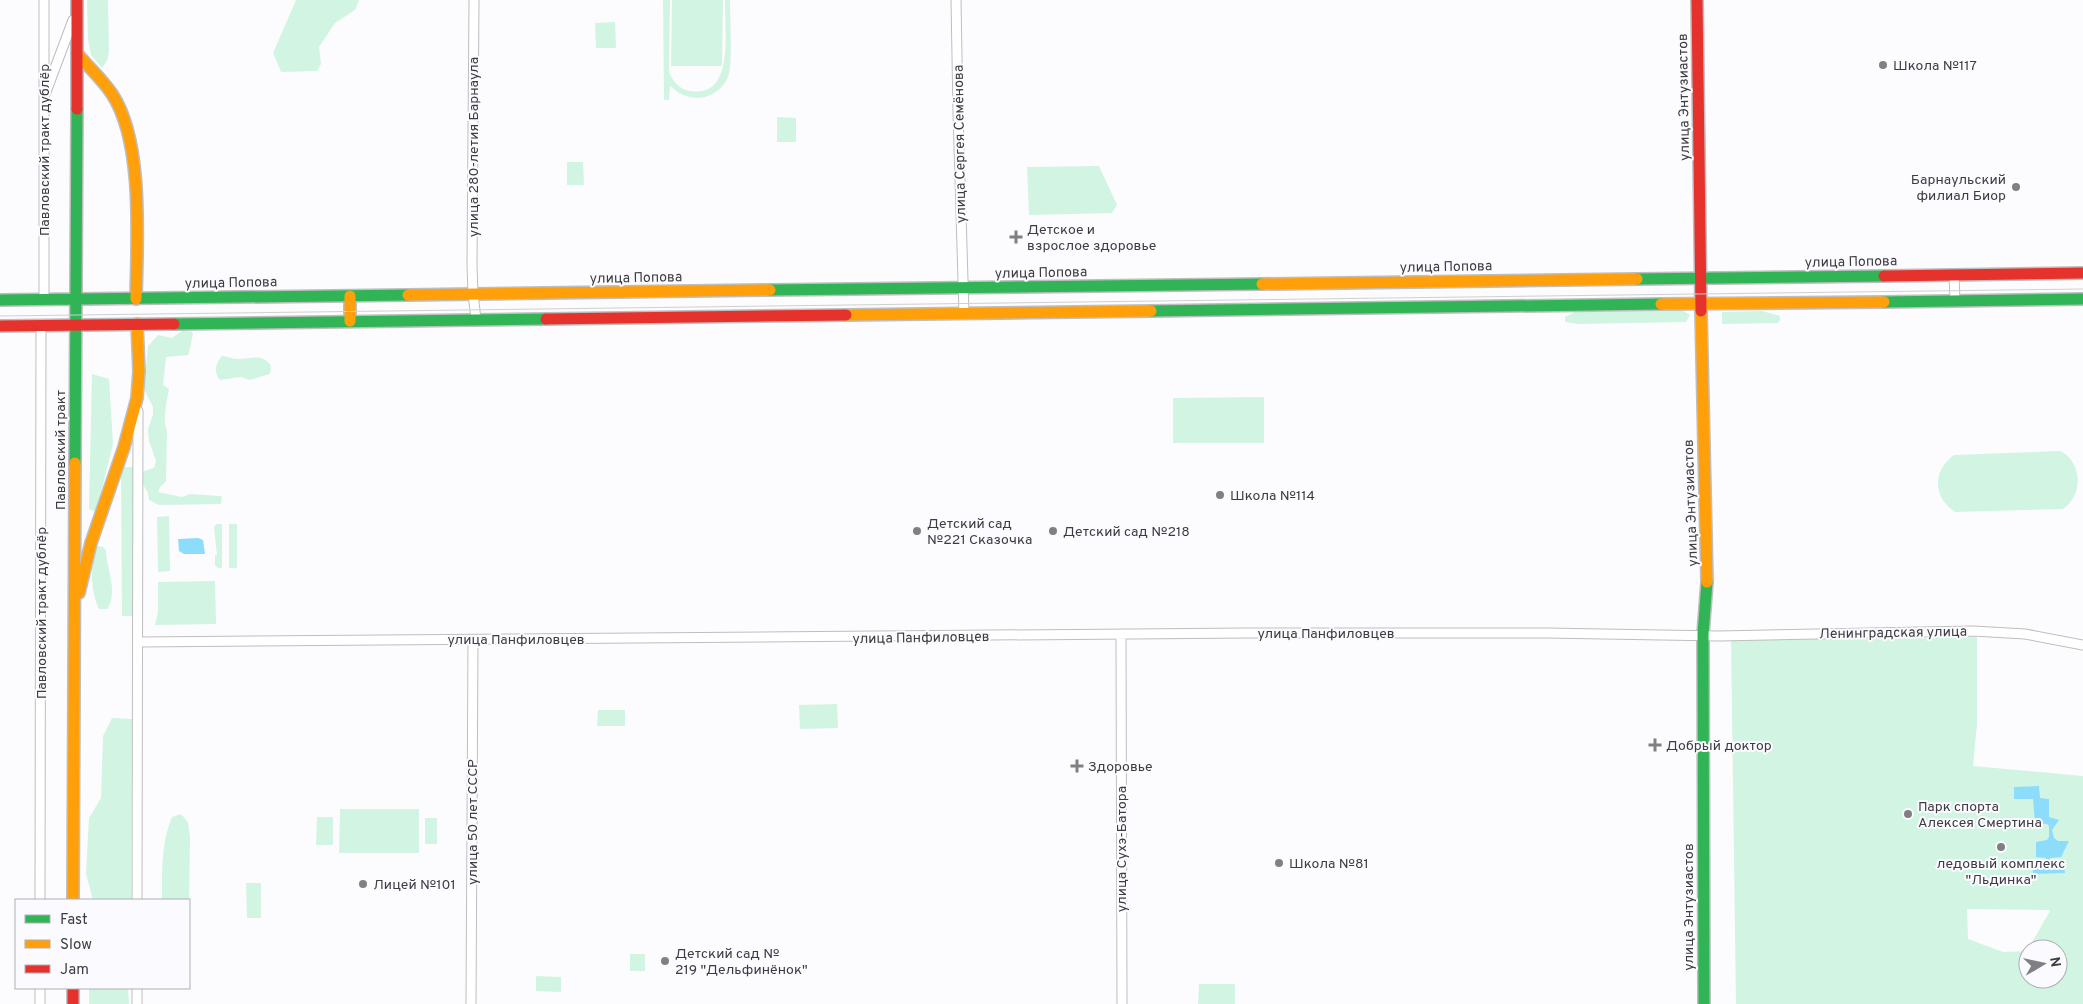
<svg xmlns="http://www.w3.org/2000/svg" width="2083" height="1004" font-family="Overpass,sans-serif">
  <style>
    .green { fill: #d2f4e2; fill-rule: evenodd }
    .water { fill: #8ddcfc }
    .lines { fill: none; stroke-linecap: round; stroke-linejoin: round }
    .street-casing { stroke: #bebec0; stroke-width: 11 }
    .fast-casing { stroke: #bebec0; stroke-width: 14 }
    .slow-casing { stroke: #bebec0; stroke-width: 14 }
    .jam-casing { stroke: #bebec0; stroke-width: 14 }
    .street { stroke: #fff; stroke-width: 9 }
    .fast { stroke: #30b455; stroke-width: 11 }
    .slow { stroke: #ff9f0a; stroke-width: 11 }
    .jam { stroke: #e5322d; stroke-width: 11 }
    .tram { stroke: #d0d0d0; stroke-width: 1 }
    .poi-dot { fill: #807f82; stroke: #fbfbff; stroke-width: 2 }
    .labels { text-anchor: middle; stroke-width: 4; stroke-linejoin: round; paint-order: stroke }
    .poi-label { font-size: 14px; fill: #3d3c40; stroke: #fbfbff; text-anchor: start }
    .street-label { font-size: 14px; fill: #3d3c40; stroke: #fbfbff }
  </style>
  <rect width="100%" height="100%" fill="#fcfcfe"/>
  <path class="green" d="M87 0H108L109 53 107 61 102 68 91 55 88 39Z
    M296 0H359L355 10 335 23 319 47 321 64 317 71 281 72 273 53Z
    M663 0H670L669 71C672 81 679 89 690 91 736 99 724 27 725 0H730C730 17 733 64 728 77 724 87 715 94 705 97 691 100 680 95 670 86L669 100H664Z
    M672 0H723L722 66H671Z
    M615 22 616 48H596L595 23Z
    M777 117 796 118V142H777Z
    M567 162H583L584 185H567Z
    M1099 166 1117 205 1112 213 1029 215 1027 167Z
    M1682 310 1690 315 1686 322 1578 324 1565 322V317L1575 312Z
    M1762 311 1780 316V320L1778 323 1722 324V312Z
    M182 331H191L193 334 189 353 188 355 166 357 163 385 169 389C167 399 162 423 167 430L166 481 160 487 158 492 182 497 190 494 220 496 222 497 221 504 159 505 149 500 148 493 141 481 144 471 154 468 156 461 149 441 148 429 153 415V407L144 389 148 346 158 335 172 338Z
    M222 356C227 356 232 359 238 359 251 359 263 353 271 366L270 374 250 380 241 377 220 380C213 373 216 362 222 356Z
    M92 374 109 379 113 444 96 512 89 509Z
    M1264 397V443H1173V398Z
    M2061 451C2083 464 2083 495 2063 509L1955 512C1933 497 1932 471 1954 455Z
    M121 467H133V616H122Z
    M169 516 170 571 158 572 157 517Z
    M217 524H222V568H218L215 565V555H217L214 527Z
    M229 524H237V568H229Z
    M98 546 103 547 106 550C106 568 119 592 107 609H99C90 590 91 569 94 548Z
    M215 581 216 624 155 625 158 612V582Z
    M1977 637V724L1973 766 2083 776V1004H1736L1731 640ZM1967 909 2049 910 2050 911 2027 951 2003 952 1968 939ZM2028 949H2058V979H2028Z
    M837 704 838 728 800 729 799 705Z
    M598 710H625V726H597Z
    M112 718 132 719 131 900H93L86 874 89 818 101 798 103 736Z
    M340 809H419V853H339Z
    M181 814 188 822 190 837 189 904V900H162C162 872 161 843 172 817Z
    M317 817H333V845H316Z
    M425 818H437V844H425Z
    M246 883H261V918H247Z
    M630 954H645V971H630Z
    M536 976 561 977V992L536 991Z
    M1199 984H1235V1004H1198Z
    M89 988H128L129 1004H89Z"/>
  <path class="water" d="M198 538 203 540 205 554H184L179 551 178 539Z
    M2039 786 2040 798 2049 799V817L2059 820 2052 830 2054 838 2058 841H2069L2061 857 2050 858 2051 861 2064 860 2065 873 2033 874 2032 861H2047L2046 858 2036 857V842L2047 840 2049 837V826L2047 824 2035 823 2033 799H2014V787Z"/>
  <g class="lines">
    <defs>
      <path id="street" d="M44 0V300
        M474 0 472 265 473 294 476 319
        M956 0 958 113 964 314
        M46 92 73 20
        M1954 275 1955 301
        M1121 634 1122 1004
        M139 642 1247 633H1546L1719 636 1973 631 2025 634 2083 645
        M40 900 41 326
        M137 900 138 411
        M40 1004V988
        M137 1004V988
        M471 1004 473 640"/>
      <path id="fast" d="M1637 279 1884 276
        M770 290 1262 284
        M0 300 408 295
        M1884 302 2083 299
        M1151 311 1661 304
        M174 324 546 319
        M75 463 77 109
        M1704 1004 1703 634 1707 582"/>
      <path id="slow" d="M77 53C88 67 102 79 112 94 144 142 137 242 136 299
        M1262 284 1637 279
        M408 295 770 290
        M350 296V321
        M1661 304 1884 302
        M1701 311 1707 582
        M846 315 1151 311
        M79 593 91 543 124 447 137 398 139 371 137 324
        M73 900 75 463"/>
      <path id="jam" d="M1697 0 1701 311
        M77 109V0
        M1884 276 2083 273
        M546 319 846 315
        M0 326 174 324
        M73 988V1004"/>
    </defs>
    <use href="#street" class="street-casing"/>
    <use href="#fast" class="fast-casing"/>
    <use href="#slow" class="slow-casing"/>
    <use href="#jam" class="jam-casing"/>
    <use href="#street" class="street"/>
    <use href="#fast" class="fast"/>
    <use href="#slow" class="slow"/>
    <use href="#jam" class="jam"/>
    <path class="tram" d="M0 316 2083 289"/>
  </g>
  <g class="poi-dot">
    <circle cx="1883" cy="65" r="5"/>
    <circle cx="2016" cy="187" r="5"/>
    <path d="M1013.5 229.5h5v5h5v5h-5v5h-5v-5h-5v-5h5z"/>
    <circle cx="1220" cy="495" r="5"/>
    <circle cx="917" cy="531" r="5"/>
    <circle cx="1053" cy="531" r="5"/>
    <path d="M1652.5 737.5h5v5h5v5h-5v5h-5v-5h-5v-5h5z"/>
    <path d="M1074.5 758.5h5v5h5v5h-5v5h-5v-5h-5v-5h5z"/>
    <circle cx="1908" cy="814" r="5"/>
    <circle cx="2001" cy="847" r="5"/>
    <circle cx="1279" cy="863" r="5"/>
    <circle cx="363" cy="884" r="5"/>
    <circle cx="665" cy="961" r="5"/>
  </g>
  <g class="labels">
    <g class="poi-label">
      <text x="1893" y="70">Школа №117</text>
      <text x="2006" y="184" text-anchor="end">Барнаульский<tspan x="2006" dy="16">филиал Биор</tspan></text>
      <text x="1027" y="234">Детское и<tspan x="1027" dy="16">взрослое здоровье</tspan></text>
      <text x="1230" y="500">Школа №114</text>
      <text x="927" y="528">Детский сад<tspan x="927" dy="16">№221 Сказочка</tspan></text>
      <text x="1063" y="536">Детский сад №218</text>
      <text x="1666" y="750">Добрый доктор</text>
      <text x="1088" y="771">Здоровье</text>
      <text x="1918" y="811">Парк спорта<tspan x="1918" dy="16">Алексея Смертина</tspan></text>
      <text x="1289" y="868">Школа №81</text>
      <text x="2001" y="868" text-anchor="middle">ледовый комплекс<tspan x="2001" dy="16">"Льдинка"</tspan></text>
      <text x="373" y="889">Лицей №101</text>
      <text x="675" y="958">Детский сад №<tspan x="675" dy="16">219 "Дельфинёнок"</tspan></text>
    </g>
    <g class="street-label">
      <text transform="translate(1683 97) rotate(-91)" y="5">улица Энтузиастов</text>
      <text transform="translate(959 144) rotate(-91)" y="5">улица Сергея Семёнова</text>
      <text transform="translate(473 147) rotate(-90)" y="5">улица 280-летия Барнаула</text>
      <text transform="translate(44 150) rotate(-90)" y="5">Павловский тракт дублёр</text>
      <text transform="translate(1851 261) rotate(-1)" y="5">улица Попова</text>
      <text transform="translate(1446 266) rotate(-1)" y="5">улица Попова</text>
      <text transform="translate(1041 272) rotate(-1)" y="5">улица Попова</text>
      <text transform="translate(636 277) rotate(-1)" y="5">улица Попова</text>
      <text transform="translate(231 282) rotate(-1)" y="5">улица Попова</text>
      <text transform="translate(60 450) rotate(-90)" y="5">Павловский тракт</text>
      <text transform="translate(1690 503) rotate(-92)" y="5">улица Энтузиастов</text>
      <text transform="translate(41 613) rotate(-90)" y="5">Павловский тракт дублёр</text>
      <text transform="translate(1893 632) rotate(-1)" y="5">Ленинградская улица</text>
      <text x="1326" y="638">улица Панфиловцев</text>
      <text transform="translate(921 637) rotate(-1)" y="5">улица Панфиловцев</text>
      <text x="516" y="644">улица Панфиловцев</text>
      <text transform="translate(472 822) rotate(-90)" y="5">улица 50 лет СССР</text>
      <text transform="translate(1121 849) rotate(-90)" y="5">улица Сухэ-Батора</text>
      <text transform="translate(1688 907) rotate(-90)" y="5">улица Энтузиастов</text>
    </g>
  </g>
  <rect x="15" y="899" width="175" height="90" fill="#fbfbff" stroke="#afafb3"/>
  <rect x="25" y="915" width="25" height="8" fill="#30b455" stroke="#afafb3"/>
  <text x="60" y="924" font-size="15" fill="#3d3c40">Fast</text>
  <rect x="25" y="940" width="25" height="8" fill="#ff9f0a" stroke="#afafb3"/>
  <text x="60" y="949" font-size="15" fill="#3d3c40">Slow</text>
  <rect x="25" y="965" width="25" height="8" fill="#e5322d" stroke="#afafb3"/>
  <text x="60" y="974" font-size="15" fill="#3d3c40">Jam</text>
  <g transform="translate(2043 964) rotate(81)"><circle r="24" fill="#fbfbff" stroke="#afafb3"/>
  <path d="M0-4L9 19L0 12L-9 19Z" fill="#807f82"/>
  <text y="-8" font-size="14" font-weight="bold" text-anchor="middle" fill="#3d3c40">N</text>
  </g>
</svg>
